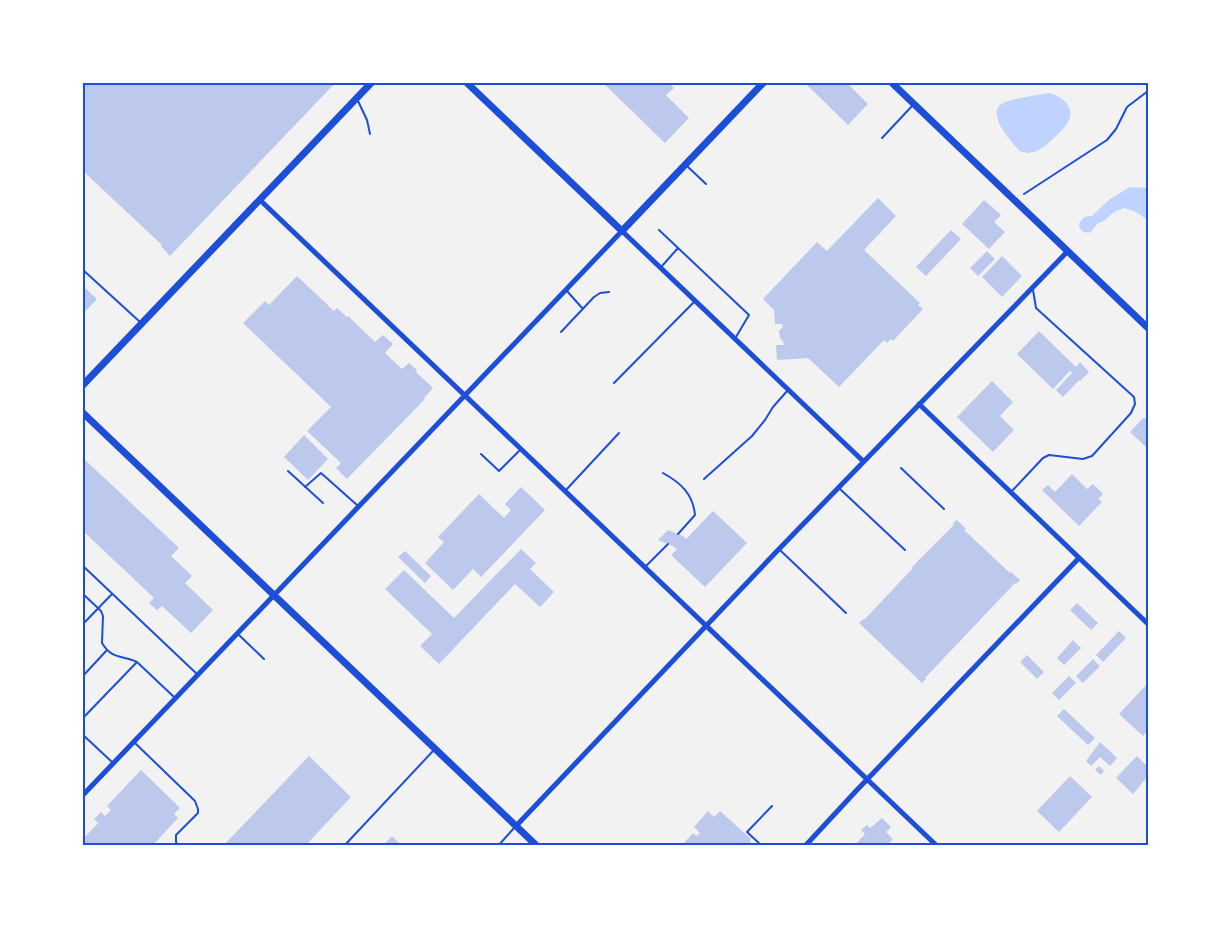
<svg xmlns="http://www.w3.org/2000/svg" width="1231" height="928" font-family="'Work Sans',sans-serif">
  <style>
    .water { fill: #bfd3fe }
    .building { fill: #bdc9ec }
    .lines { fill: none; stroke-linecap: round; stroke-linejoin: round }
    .path { stroke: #1d4ed8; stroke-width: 2 }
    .service { stroke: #1d4ed8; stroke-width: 2 }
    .minor { stroke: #1d4ed8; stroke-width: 5 }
    .secondary { stroke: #1d4ed8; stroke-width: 7 }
    .neatline { fill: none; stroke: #1d4ed8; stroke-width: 2 }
  </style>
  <rect width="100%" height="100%" fill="#f2f2f2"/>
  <path class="water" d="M1049 93C1063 96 1077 109 1067 124 1064 128 1060 132 1057 135 1049 143 1040 152 1028 153 1028 153 1019 151 1019 151 1012 141 1001 131 998 120 996 115 996 110 999 106 1005 99 1039 95 1049 93Z
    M1130 187 1148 188V220L1134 211 1124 208 1114 212 1105 220 1097 224 1091 232C1085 234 1080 231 1079 225 1082 217 1085 216 1092 216L1110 199Z"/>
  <path class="building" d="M82 82H336L170 256 161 246 162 245 82 170Z
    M602 82H668L674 88 666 95 689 118 665 143Z
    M809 82H846L868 104 848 125 807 85Z
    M878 198 896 216 864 250 920 303 918 305 923 309 893 341 891 339 887 343 884 340 839 387 808 358 777 360 776 345H784L783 341 780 338 779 331 783 327 782 324H775L774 310 763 299 817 242 827 251Z
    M984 200 1001 215 994 222 1005 232 989 249 962 224Z
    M951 230 961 239 926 276 916 267Z
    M987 251 995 259 978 276 970 268Z
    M1002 256 1022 276 1002 297 982 277Z
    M297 276 334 311 337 308 347 317 348 316 375 342 383 335 393 344 385 353 402 369 409 363 417 370 416 372 433 388 424 398 425 399 347 479 336 468 341 463 307 431 331 407 243 323 265 301 269 305Z
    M82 285 97 299 82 315Z
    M1039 331 1076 367 1080 362 1089 372 1080 381 1079 380 1063 397 1056 390 1072 373 1070 371 1053 389 1017 354Z
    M992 381 1013 402 1000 416 1014 430 993 452 957 417Z
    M1144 417 1148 422V447L1147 448 1130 432Z
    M304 435 328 459 308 480 284 457Z
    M82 457 179 548 171 556 192 576 185 583 213 610 191 633 162 606 157 610 149 603 154 598 82 530Z
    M1072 474 1087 489 1093 484 1103 494 1098 499 1102 502 1079 526 1042 490 1048 485 1055 492Z
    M521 487 545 510 481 577 473 569 453 590 425 563 444 542 438 537 479 494 504 518 511 510 505 504Z
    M713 511 747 543 705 587 671 555 677 549 673 546 658 540 668 530 683 536 686 539Z
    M957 520 966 529 964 530 1010 573 1011 572 1020 580 1016 584 1015 583 925 678 926 679 922 683 859 623 863 619 864 620 913 568 912 567 954 525 952 524Z
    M521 549 536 563 530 569 554 592 540 607 515 584 439 664 420 646 432 634 385 589 404 570 454 618Z
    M405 551 431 576 425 583 398 557Z
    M1077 603 1098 623 1091 630 1070 610Z
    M1119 631 1126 638 1103 662 1096 655Z
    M1073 640 1081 648 1064 665 1057 658Z
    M1027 655 1044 672 1037 679 1020 662Z
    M1093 659 1100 666 1083 683 1076 676Z
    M1069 676 1076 683 1059 700 1052 693Z
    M1148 683V730L1143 736 1119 714Z
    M1064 709 1095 738 1088 745 1057 716Z
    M1100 742 1117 758 1110 766 1100 757 1091 766 1086 761Z
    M309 756 351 797 305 846H223Z
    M1137 756 1148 767V776L1133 794 1116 778Z
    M1099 766 1104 771 1101 775 1095 770Z
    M141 770 180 808 174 814 178 818 152 846H82V836L84 838 98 823 94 819 101 812 105 816 111 810 107 806Z
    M1070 776 1092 797 1059 832 1037 811Z
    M708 811 714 817 720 811 751 839 750 841 754 846H681L693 833 697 836 700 833 694 827Z
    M882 818 891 827 886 832 893 839 887 846H854L865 834 861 830 867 825 870 828Z
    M392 836 402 846H383Z"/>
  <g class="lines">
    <path class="path" d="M1024 194 1107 140 1116 129 1127 107 1148 91
      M762 846 747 832 772 806"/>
    <path class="service" d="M358 101 367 120 370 134
      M882 138 913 105
      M687 166 706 184
      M659 230 749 315 736 337
      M662 266 678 248
      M82 269 140 322
      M567 291 583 309
      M561 332 594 297 600 293 609 292
      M614 383 695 301
      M481 454 499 471 519 451
      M901 468 944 509
      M288 471 323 503
      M663 473C681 483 693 494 695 515L678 534
      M704 479 752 436 765 420 773 407 788 390
      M305 487 321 473 357 505
      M840 489 905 550
      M566 490 619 433
      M1012 491 1043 458 1049 455 1083 459 1092 456 1131 413 1135 404 1134 397 1036 308 1033 290
      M781 551 846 613
      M82 565 198 675
      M645 567 668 544
      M82 593 101 611 103 616 102 643C112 660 123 655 137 662L174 697
      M82 625 112 594
      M238 634 264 659
      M82 677 107 650
      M82 719 137 662
      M82 734 112 762
      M135 743 195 801 198 809V813L176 835V842L178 846
      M344 846 433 751
      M498 846 514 828"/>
    <path class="minor" d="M260 200 937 846
      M919 404 1148 624
      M82 796 622 231 863 461
      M516 826 779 549 1068 251
      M806 845 856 791 1079 558"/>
    <path class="secondary" d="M466 82 622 231 764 82
      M891 82 1148 328
      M82 386 372 82
      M82 412 537 846"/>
  </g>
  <rect width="1231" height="928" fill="none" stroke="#ffffff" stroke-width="168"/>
  <rect x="84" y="84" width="1063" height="760" class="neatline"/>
</svg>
